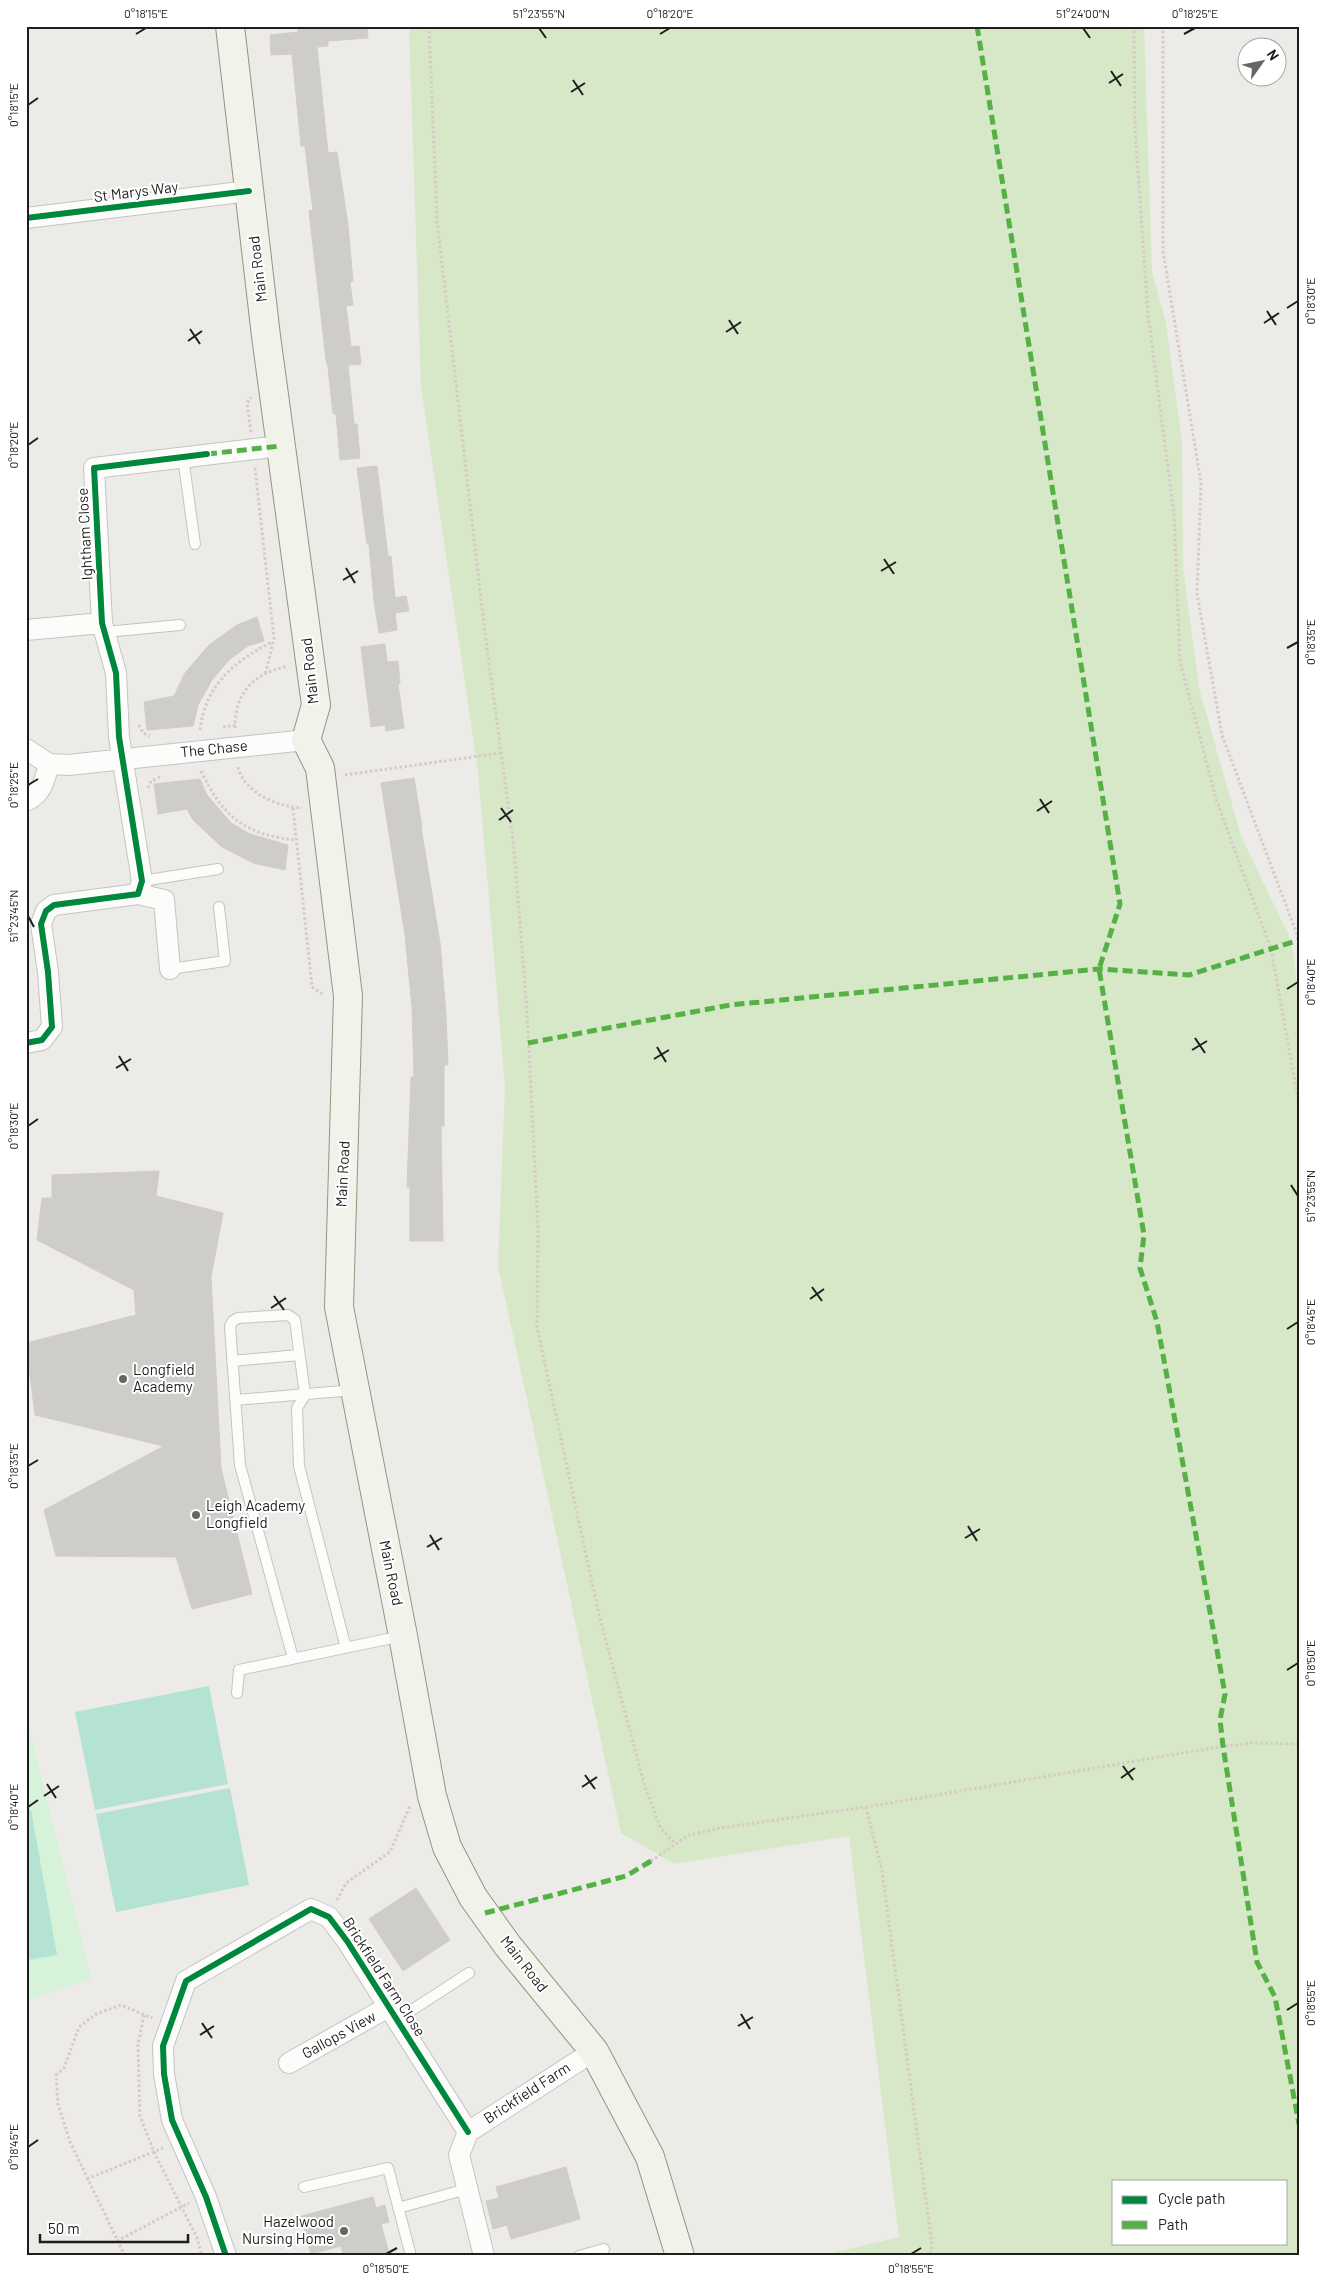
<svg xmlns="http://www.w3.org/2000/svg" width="1325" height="2282" font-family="Barlow,sans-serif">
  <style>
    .grass { fill: #d6e8c7; fill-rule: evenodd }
    .park { fill: #d6f2d9 }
    .pitch { fill: #b4e2d3 }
    .building { fill: #cfcdca; stroke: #d0cdc9 }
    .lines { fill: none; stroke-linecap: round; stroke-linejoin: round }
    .lane-casing { stroke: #c5c4c3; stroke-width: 12 }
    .street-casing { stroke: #c5c4c3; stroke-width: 22 }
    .secondary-casing { stroke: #929580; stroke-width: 30 }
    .path { stroke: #d6cac7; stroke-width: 3; stroke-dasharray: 2.5 2.5; stroke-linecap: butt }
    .lane { stroke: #fcfcfb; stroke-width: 10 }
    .street { stroke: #fcfcfb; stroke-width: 20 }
    .secondary { stroke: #f1f3ea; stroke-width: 28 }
    .quiet { stroke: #55b145; stroke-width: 5; stroke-dasharray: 10 5; stroke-linecap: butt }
    .cycleway-casing { stroke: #fff; stroke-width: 9 }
    .cycleway { stroke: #00873e; stroke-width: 6 }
    .ticks { fill: none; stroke: #1e1e1e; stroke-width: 2 }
    .poi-dot { fill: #666664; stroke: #fff; stroke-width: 2 }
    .labels { text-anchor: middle; stroke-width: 4; stroke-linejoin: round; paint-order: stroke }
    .street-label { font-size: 15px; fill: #1e1e1e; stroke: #fff }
    .poi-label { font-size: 15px; fill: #1e1e1e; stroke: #fff; text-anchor: start }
    .neatline { fill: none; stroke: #1e1e1e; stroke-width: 2 }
    .ticks-label { font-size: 12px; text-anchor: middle; fill: #1e1e1e }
  </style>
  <rect width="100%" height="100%" fill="#edebe7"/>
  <path class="grass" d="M409 26H1144L1152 272 1166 323 1182 441 1183 567 1199 688 1241 836 1288 934 1293 951 1299 1002V2256H820L899 2237 849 1836 674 1864 621 1833 498 1266 505 1086 478 771 421 387ZM1114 2181H1286V2243H1114Z"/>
  <path class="park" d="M26 1716 91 1979 26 2001Z"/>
  <path class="pitch" d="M209 1686 228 1784 95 1810 75 1712Z
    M230 1788 249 1885 116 1912 96 1814Z
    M26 1810H31L57 1955 26 1960Z"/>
  <path class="building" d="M298 26H367L368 38 328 41V46L317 47 328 153 337 152 348 225 353 281 350 282 353 305 346 306 351 347 359 346 361 364 348 365 354 424H357L360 458 340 460 336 414H333L328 367 326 360 309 211 313 210 309 180 305 146H301L292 54 271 55 270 35 298 32Z
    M377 466 388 556H391L395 598 406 596 409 611 395 613 397 630 379 633 374 601 369 544H367L357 468Z
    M257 617 264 641 248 646 229 660 212 680 198 705 193 726 147 730 144 702 174 696 185 673 209 645 237 625Z
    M385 644 387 662 398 661 400 683 398 684 404 728 386 731 385 725 371 727 361 647Z
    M414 778 422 827H421L440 943 446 1015 448 1065H444V1126H441L443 1241H410V1187H407L411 1077H414L412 1007 405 935 381 783Z
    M200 779 207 795 231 823 250 834 288 845 285 870 253 863 222 847 193 820 187 809 158 814 154 784Z
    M159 1171 156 1196 223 1213 211 1277 221 1468 252 1594 192 1609 176 1557 56 1556 44 1510 164 1446 35 1415 26 1343 136 1315 134 1290 37 1240 42 1198H52V1175Z
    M416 1888 450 1940 403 1971 369 1919Z
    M566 2167 580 2219 511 2239 507 2225 493 2229 486 2201 499 2198 496 2187Z
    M373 2197 376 2208 385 2205 389 2222 381 2224 390 2256H343L341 2246 311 2254 301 2216Z"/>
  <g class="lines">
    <defs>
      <path id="lane" d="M183 457 195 544
        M105 632 180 625
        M142 881 218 869
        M170 969 225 961 219 907
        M232 1361 299 1355
        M236 1400 354 1390
        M293 1658 240 1465 230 1326 233 1321 238 1318 288 1315 295 1320 305 1395 297 1408 299 1466 346 1648
        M237 1693 239 1670 402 1636
        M398 2019 469 1973
        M304 2187 388 2168 411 2256
        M398 2208 467 2189
        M579 2256 604 2249"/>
      <path id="street" d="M26 218 249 191
        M26 630 102 623
        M26 749 49 764 68 765 306 740
        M26 801C42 794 45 779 49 764
        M138 894 164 900 170 969
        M26 1043 42 1040 52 1027 48 972 41 924 46 911 54 905 138 894 142 881 119 737 116 673 102 623 94 468 280 446
        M289 2063 390 2006
        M226 2256 206 2197 172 2120 164 2074 163 2046 186 1981 311 1909 329 1917 347 1941 468 2132
        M484 2256 459 2155 468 2132 594 2051"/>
      <path id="secondary" d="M230 26 266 336 316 705 306 740 320 768 348 996 339 1307 403 1636 432 1796 447 1847 473 1897 508 1946 594 2051 650 2157 680 2256"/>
    </defs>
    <use href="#lane" class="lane-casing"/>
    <use href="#street" class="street-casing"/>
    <use href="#secondary" class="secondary-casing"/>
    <path class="path" d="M429 26 437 221 485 633 514 848 527 1012 538 1230 537 1327 599 1615 645 1787 661 1829 676 1844
      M1134 26 1135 129 1148 314 1174 515 1180 661 1216 799 1271 949 1299 1104
      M1163 26V251L1201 483 1197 594 1222 735 1299 940
      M251 432 247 403 251 397
      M255 468 274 639 265 675
      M139 725 143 733 150 736
      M223 727 235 725
      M235 728C235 692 253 674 288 666
      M200 730C205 686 234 661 272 642
      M238 767C244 793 278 807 302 808
      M201 771C222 816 246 836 297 840
      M345 775 501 753
      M148 788 151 781 160 777
      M293 808 312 987 324 995
      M866 1807 882 1871 932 2245 930 2256
      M651 1861 689 1835 721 1828 872 1806 1218 1747 1253 1743 1299 1744
      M337 1900 346 1883 390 1852 410 1806
      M144 2015 138 2045 140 2116 154 2152 197 2238 202 2256
      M87 2179 163 2148
      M117 2241 189 2203
      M125 2256 70 2142 58 2104 56 2075 64 2068 79 2027 96 2014 121 2005 152 2018"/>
    <use href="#lane" class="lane"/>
    <use href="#street" class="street"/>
    <use href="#secondary" class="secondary"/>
    <path class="quiet" d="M977 26 1120 904 1099 969 1144 1235 1140 1268 1157 1322 1225 1694 1220 1720 1223 1746 1257 1962 1275 1997 1299 2124
      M207 454 280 446
      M528 1043 730 1005 1099 969 1189 975 1299 940
      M485 1913 626 1876 651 1861"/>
    <defs>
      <path id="cycleway" d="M26 218 249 191
        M26 1043 42 1040 52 1027 48 972 41 924 46 911 54 905 138 894 142 881 119 737 116 673 102 623 94 468 207 454
        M226 2256 206 2197 172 2120 164 2074 163 2046 186 1981 311 1909 329 1917 347 1941 468 2132"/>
    </defs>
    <use href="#cycleway" class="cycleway-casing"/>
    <use href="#cycleway" class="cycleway"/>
  </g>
  <path class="ticks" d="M539 28 546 38M1083 28 1090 38M136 34 146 28M660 34 670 28M1184 34 1195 28M1111 71 1121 86M573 80 583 95M1109 83 1123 74M571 92 585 83M28 105 38 98M1287 308 1298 301M1267 311 1276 325M729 320 738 334M1264 323 1279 313M190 329 200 344M726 332 741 322M188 341 202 331M28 445 38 438M884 559 894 574M346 568 355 583M881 571 896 562M343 580 358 571M1287 648 1298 642M28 785 38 779M1040 799 1049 813M501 808 511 822M1037 811 1052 801M499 820 513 810M28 916 34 927M1287 989 1298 982M1195 1038 1205 1053M657 1047 666 1062M1192 1050 1207 1041M119 1056 128 1071M654 1059 669 1050M116 1068 131 1059M28 1126 38 1119M1291 1185 1298 1196M812 1287 822 1301M274 1296 284 1310M810 1299 824 1289M271 1308 286 1298M1287 1329 1298 1322M28 1466 38 1460M968 1526 977 1541M430 1535 439 1550M965 1538 980 1529M427 1547 442 1538M1287 1670 1298 1663M1123 1766 1133 1780M585 1775 595 1789M1121 1778 1135 1768M47 1784 56 1798M582 1787 597 1777M44 1796 59 1786M28 1807 38 1800M1287 2010 1298 2003M741 2014 750 2029M202 2023 212 2038M738 2026 753 2017M200 2035 214 2026M28 2147 38 2140M386 2254 397 2248M911 2254 921 2248"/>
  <g class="poi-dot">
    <circle cx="123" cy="1379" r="5"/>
    <circle cx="196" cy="1515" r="5"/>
    <circle cx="344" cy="2231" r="5"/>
  </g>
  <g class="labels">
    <g class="street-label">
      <text transform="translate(136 192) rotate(-7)" y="5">St Marys Way</text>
      <text transform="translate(258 269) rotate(-97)" y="5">Main Road</text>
      <text transform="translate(85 534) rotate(-93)" y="5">Ightham Close</text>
      <text transform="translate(310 671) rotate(-96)" y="5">Main Road</text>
      <text transform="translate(214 749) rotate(-6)" y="5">The Chase</text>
      <text transform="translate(343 1174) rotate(-87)" y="5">Main Road</text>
      <text transform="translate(391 1573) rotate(78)" y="5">Main Road</text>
      <text transform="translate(524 1964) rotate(52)" y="5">Main Road</text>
      <text transform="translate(384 1977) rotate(57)" y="5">Brickfield Farm Close</text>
      <text transform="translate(339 2035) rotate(-29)" y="5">Gallops View</text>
      <text transform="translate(527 2093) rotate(-33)" y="5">Brickfield Farm</text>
    </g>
    <g class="poi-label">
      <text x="133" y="1375">Longfield<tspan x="133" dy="17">Academy</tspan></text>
      <text x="206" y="1511">Leigh Academy<tspan x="206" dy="17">Longfield</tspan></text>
      <text x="334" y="2227" text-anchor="end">Hazelwood<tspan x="334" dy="17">Nursing Home</tspan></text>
    </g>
  </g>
  <rect width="1325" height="2282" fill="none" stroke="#ffffff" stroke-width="55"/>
  <rect x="1112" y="2180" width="175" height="65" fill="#ffffff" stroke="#a5a5a5"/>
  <rect x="1122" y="2196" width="25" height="8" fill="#00873e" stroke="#a5a5a5"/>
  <text x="1158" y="2204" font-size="15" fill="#1e1e1e">Cycle path</text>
  <rect x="1122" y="2221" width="25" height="8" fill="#55b145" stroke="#a5a5a5"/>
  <text x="1158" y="2230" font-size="15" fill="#1e1e1e">Path</text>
  <g transform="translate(1262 62) rotate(57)"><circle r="24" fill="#ffffff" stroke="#a5a5a5"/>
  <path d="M0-4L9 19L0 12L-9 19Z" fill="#666664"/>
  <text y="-8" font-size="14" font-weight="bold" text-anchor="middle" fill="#1e1e1e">N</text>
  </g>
  <path d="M40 2234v8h148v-8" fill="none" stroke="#1e1e1e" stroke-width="2.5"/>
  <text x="48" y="2234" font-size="15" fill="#1e1e1e" stroke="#ffffff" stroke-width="4" paint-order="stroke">50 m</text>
  <rect x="28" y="28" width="1270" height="2226" class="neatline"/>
  <g class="ticks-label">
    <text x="146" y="18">0°18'15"E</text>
    <text x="539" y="18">51°23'55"N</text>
    <text x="670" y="18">0°18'20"E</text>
    <text x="1083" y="18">51°24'00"N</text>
    <text x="1195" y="18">0°18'25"E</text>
    <text transform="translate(14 105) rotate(-90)" y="4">0°18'15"E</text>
    <text transform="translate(1311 301) rotate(-90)" y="4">0°18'30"E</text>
    <text transform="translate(14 445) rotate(-90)" y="4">0°18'20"E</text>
    <text transform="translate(1311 642) rotate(-90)" y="4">0°18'35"E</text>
    <text transform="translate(14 785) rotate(-90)" y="4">0°18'25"E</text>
    <text transform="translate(14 916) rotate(-90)" y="4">51°23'45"N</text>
    <text transform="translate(1311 982) rotate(-90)" y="4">0°18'40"E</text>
    <text transform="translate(14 1126) rotate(-90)" y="4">0°18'30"E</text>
    <text transform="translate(1311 1196) rotate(-90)" y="4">51°23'55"N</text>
    <text transform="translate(1311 1322) rotate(-90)" y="4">0°18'45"E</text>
    <text transform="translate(14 1466) rotate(-90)" y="4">0°18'35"E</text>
    <text transform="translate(1311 1663) rotate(-90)" y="4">0°18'50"E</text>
    <text transform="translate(14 1807) rotate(-90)" y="4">0°18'40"E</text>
    <text transform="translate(1311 2003) rotate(-90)" y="4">0°18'55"E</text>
    <text transform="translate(14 2147) rotate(-90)" y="4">0°18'45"E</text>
    <text x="386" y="2273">0°18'50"E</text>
    <text x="911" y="2273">0°18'55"E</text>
  </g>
</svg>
